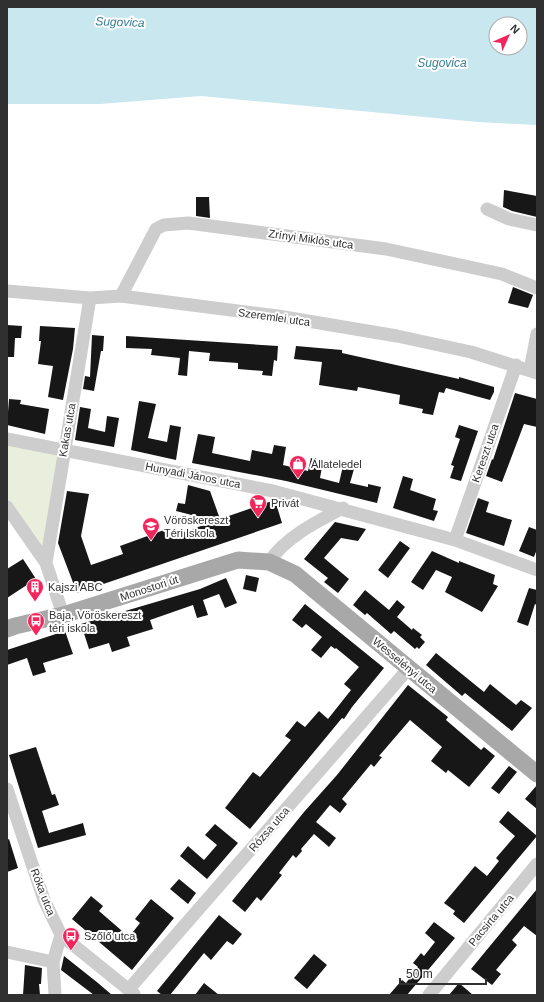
<svg xmlns="http://www.w3.org/2000/svg" width="544" height="1002" font-family="Helvetica,sans-serif">
  <style>
    .green { fill: #e9eedd }
    .water { fill: #c8e7ef; fill-rule: evenodd }
    .building { fill: #171717 }
    .lines { fill: none; stroke-linecap: round; stroke-linejoin: round }
    .minor { stroke: #cdcdcd; stroke-width: 13 }
    .major { stroke: #a8a8a8; stroke-width: 17 }
    .labels { text-anchor: middle; stroke-width: 4; stroke-linejoin: round; paint-order: stroke }
    .street-label { font-size: 11px; fill: #303030; stroke: #fff }
    .poi-label { font-size: 11px; fill: #303030; stroke: #fff; text-anchor: start }
    .water-label { font-size: 12px; font-style: italic; fill: #357f92; stroke: #fff }
  </style>
  <rect width="100%" height="100%" fill="#fff"/>
  <path class="green" d="M7 440 58 455 43 552 7 507Z"/>
  <path class="water" d="M7 7H537V125L478 122 201 96 100 104H7ZM496 24H520V48H496Z"/>
  <path class="building" d="M504 190 537 196V217L512 211 503 207Z
    M196 197H209L210 218 196 216Z
    M513 287 533 295 528 308 508 303Z
    M7 325 22 326 21 338H15L14 357H7Z
    M40 326 75 328 73 349 63 400 48 397 53 366 38 364 41 341H39Z
    M92 335 104 336 103 351H101L94 391 83 389 85 376 90 377Z
    M126 336 278 346 277 361 274 360 272 376 262 375 263 371 238 369V363L209 361 210 353 189 351 187 376 178 375 180 358 151 355 152 349 126 348Z
    M296 346 342 350V353L459 379V377L494 387V392L490 400 446 388 444 393 439 392 433 415 422 413 423 409 399 404 400 395 358 387 357 391 319 385 322 362 294 359Z
    M515 393 537 399V427L524 424 502 482 486 476 492 459 493 460Z
    M9 399 21 400 20 404 49 409 45 434 7 425Z
    M139 401 156 404 148 438 167 442 170 425 181 427 176 460 131 450Z
    M80 407 91 409 88 428 105 432 107 416 119 418 114 447 75 440Z
    M459 425 478 431 461 481 450 478 454 466 451 465 460 439 455 437Z
    M198 434 215 437 212 453 250 461 252 450 272 454 274 445 286 447 283 465 308 471 311 458 323 461 320 478 339 483 343 466 354 469 350 483 368 487V484L381 487 377 503 286 481 192 463Z
    M403 476 413 479 410 490 436 499 433 510 438 511 434 521 393 508Z
    M188 485 210 491 220 519 275 500 282 523 77 593 58 543 67 491 89 494 81 536 91 565 123 554 120 546 164 530 167 538 215 521 176 511 178 503 185 504Z
    M478 498 489 502 486 512 512 520 504 546 466 533Z
    M335 522 366 529 358 541 341 538 324 558 349 579 338 593 324 582 328 578 304 559Z
    M529 527 537 530V549L534 557 519 551Z
    M400 541 410 548 388 578 378 570Z
    M432 551 459 563V561L495 575 493 584 498 586 482 612 445 592 452 577 436 570 423 590 411 582Z
    M23 559 36 579 7 598V569Z
    M246 575 259 578 256 592 243 589Z
    M226 578 237 603 225 608 219 594 203 600 208 615 197 618 193 605 150 620 153 629 127 637 130 646 112 652 109 643 89 649 81 624 200 589Z
    M529 588 537 590V605L535 604 528 626 517 622Z
    M365 590 389 610 397 600 405 607 397 617 412 630 413 628 422 635 420 637 425 642 419 649 417 647 415 649 394 631 391 634 367 613 365 615 353 605Z
    M305 604 384 668 352 707 344 719 342 718 328 735 250 829 225 808 253 772 260 777 291 740 285 736 297 721 305 727 319 711 328 719 351 690 344 684 359 667 336 648 335 649 331 646 321 658 311 650 322 637 306 624 302 628 292 620Z
    M65 631 73 654 43 663 46 672 33 676 27 658 7 665V650Z
    M436 653 484 692 490 684 516 705 521 700 532 708 512 731 465 693 462 696 426 665Z
    M408 685 448 717 446 720 481 750 484 747 495 756 469 787 448 770 446 773 431 761 442 747 410 720 379 756 382 757 374 767 371 764 342 799 347 804 340 813 330 805 316 822 336 838 329 847 314 834 301 849 302 851 296 858 293 855 279 873 282 875 261 901 257 897 245 912 232 901 304 812 337 775Z
    M36 747 52 795 55 794 59 805 42 811 49 833 83 823 86 835 38 848 9 755Z
    M509 766 517 772 499 794 491 788Z
    M537 785V809L525 799Z
    M508 811 537 836 464 923 453 914 455 911 444 903 475 866 487 876 499 861 496 858 515 836 499 822Z
    M215 824 238 843 207 879 180 856 188 846 204 860 217 845 205 835Z
    M9 839 18 868 7 872V840Z
    M179 879 196 893 188 904 170 889Z
    M537 889V936L524 926 512 940 517 945 496 970 501 974 492 985 471 969Z
    M91 896 103 906 99 911 129 937 140 923 135 919 151 899 174 918 132 970 72 919Z
    M219 915 242 934 233 945 227 941 211 960 204 953 170 995H162L157 991Z
    M434 922 455 938 407 995H389L402 980 406 983 418 967 413 963 421 953 424 956 435 942 425 933Z
    M314 954 327 965 307 989 294 978Z
    M64 956 98 983 112 995H94L61 970Z
    M25 965 42 968 41 984H39L40 995H23Z
    M204 983 219 995H195Z
    M459 983 473 995H449Z"/>
  <g class="lines">
    <path class="minor" d="M487 209 509 219 537 225
      M7 291 90 298 121 296 278 316 397 336 471 352 537 373
      M121 296 156 229 164 225 188 223 386 249 502 274 537 288
      M530 370 537 334
      M7 439 273 491 455 540 537 570
      M7 507 46 563 63 615
      M455 540 516 365
      M269 562C286 537 316 522 343 508
      M46 563 90 298
      M7 789 44 900 61 935 53 962 55 995
      M61 935 134 994
      M7 952 53 962
      M129 989 402 676 408 667
      M429 995 537 864"/>
    <path class="major" d="M7 629 15 626 63 615 238 560 269 562 295 574 537 774"/>
  </g>
  <defs>
    <symbol id="shop-pin" viewBox="-11 -11 22 30"><path d="M0 17L-7.5 6A9.5 9.5 0 1 1 7.5 6Z" fill="#f3265b" stroke="#fff"/><path d="M-5-2.5h2.3a2.7 3.5 0 0 1 5.4 0H5L5.5 6h-11ZM-1.5-2.5h3a1.5 2.3 0 0 0-3 0Z" fill="#fff"/></symbol>
    <symbol id="supermarket-pin" viewBox="-11 -11 22 30"><path d="M0 17L-7.5 6A9.5 9.5 0 1 1 7.5 6Z" fill="#f3265b" stroke="#fff"/><path d="M-6-5.5h2.5l.6 2H6L4.5 2H-2.5L-4.4-4H-6ZM-1.5 3.2a1.3 1.3 0 1 0 .1 0ZM3 3.2a1.3 1.3 0 1 0 .1 0Z" fill="#fff"/></symbol>
    <symbol id="school-pin" viewBox="-11 -11 22 30"><path d="M0 17L-7.5 6A9.5 9.5 0 1 1 7.5 6Z" fill="#f3265b" stroke="#fff"/><path d="M0-5L7-2L0 1L-7-2ZM-4 1L0 2.5L4 1V4Q0 6-4 4Z" fill="#fff"/></symbol>
    <symbol id="building-pin" viewBox="-11 -11 22 30"><path d="M0 17L-7.5 6A9.5 9.5 0 1 1 7.5 6Z" fill="#f3265b" stroke="#fff"/><path d="M-4-6H4V6H1V3H-1V6H-4ZM-2.5-4.3h1.7v1.8h-1.7ZM.8-4.3h1.7v1.8H.8ZM-2.5-1h1.7V.8h-1.7ZM.8-1h1.7V.8H.8Z" fill="#fff"/></symbol>
    <symbol id="bus-pin" viewBox="-11 -11 22 30"><path d="M0 17L-7.5 6A9.5 9.5 0 1 1 7.5 6Z" fill="#f3265b" stroke="#fff"/><path d="M-5-6H5V4H4V6H2V4H-2V6H-4V4H-5ZM-3.5-4V0h7V-4ZM-3.5 1.2v1.5H-2V1.2ZM2 1.2v1.5H3.5V1.2Z" fill="#fff"/></symbol>
  </defs>
  <g fill-rule="evenodd">
    <use href="#shop-pin" x="288" y="454" width="20" height="27"/>
    <use href="#supermarket-pin" x="248" y="493" width="20" height="27"/>
    <use href="#school-pin" x="141" y="516" width="20" height="27"/>
    <use href="#building-pin" x="25" y="577" width="20" height="27"/>
    <use href="#bus-pin" x="26" y="611" width="20" height="27"/>
    <use href="#bus-pin" x="61" y="926" width="20" height="27"/>
  </g>
  <g class="labels">
    <g class="street-label">
      <text transform="translate(311 239) rotate(8)" y="4">Zrínyi Miklós utca</text>
      <text transform="translate(274 317) rotate(8)" y="4">Szeremlei utca</text>
      <text transform="translate(67 430) rotate(-80)" y="4">Kakas utca</text>
      <text transform="translate(485 453) rotate(-71)" y="4">Kereszt utca</text>
      <text transform="translate(193 475) rotate(11)" y="4">Hunyadi János utca</text>
      <text transform="translate(149 588) rotate(-18)" y="4">Monostori út</text>
      <text transform="translate(405 665) rotate(40)" y="4">Wesselényi utca</text>
      <text transform="translate(269 829) rotate(-49)" y="4">Rózsa utca</text>
      <text transform="translate(43 892) rotate(69)" y="4">Róka utca</text>
      <text transform="translate(491 920) rotate(-50)" y="4">Pacsirta utca</text>
    </g>
    <g class="poi-label">
      <text x="311" y="468">Állateledel</text>
      <text x="271" y="507">Privát</text>
      <text x="164" y="524">Vöröskereszt<tspan x="164" dy="13">Téri Iskola</tspan></text>
      <text x="48" y="591">Kajszi ABC</text>
      <text x="49" y="619">Baja, Vöröskereszt<tspan x="49" dy="13">téri iskola</tspan></text>
      <text x="84" y="940">Szőlő utca</text>
    </g>
    <g class="water-label">
      <text transform="translate(120 22) rotate(2)" y="4">Sugovica</text>
      <text x="442" y="67">Sugovica</text>
    </g>
  </g>
  <rect width="544" height="1002" fill="none" stroke="#303030" stroke-width="16"/>
  <g transform="translate(508 36) rotate(45)"><circle r="19" fill="#ffffff" stroke="#acacac"/>
  <path d="M0-3L7 15L0 10L-7 15Z" fill="#f3265b"/>
  <text y="-6" font-size="11" font-weight="bold" text-anchor="middle" fill="#303030">N</text>
  </g>
  <path d="M400 978v6h86v-6" fill="none" stroke="#303030" stroke-width="2"/>
  <text x="406" y="978" font-size="12" fill="#303030" stroke="#ffffff" stroke-width="3" paint-order="stroke">50 m</text>
</svg>
